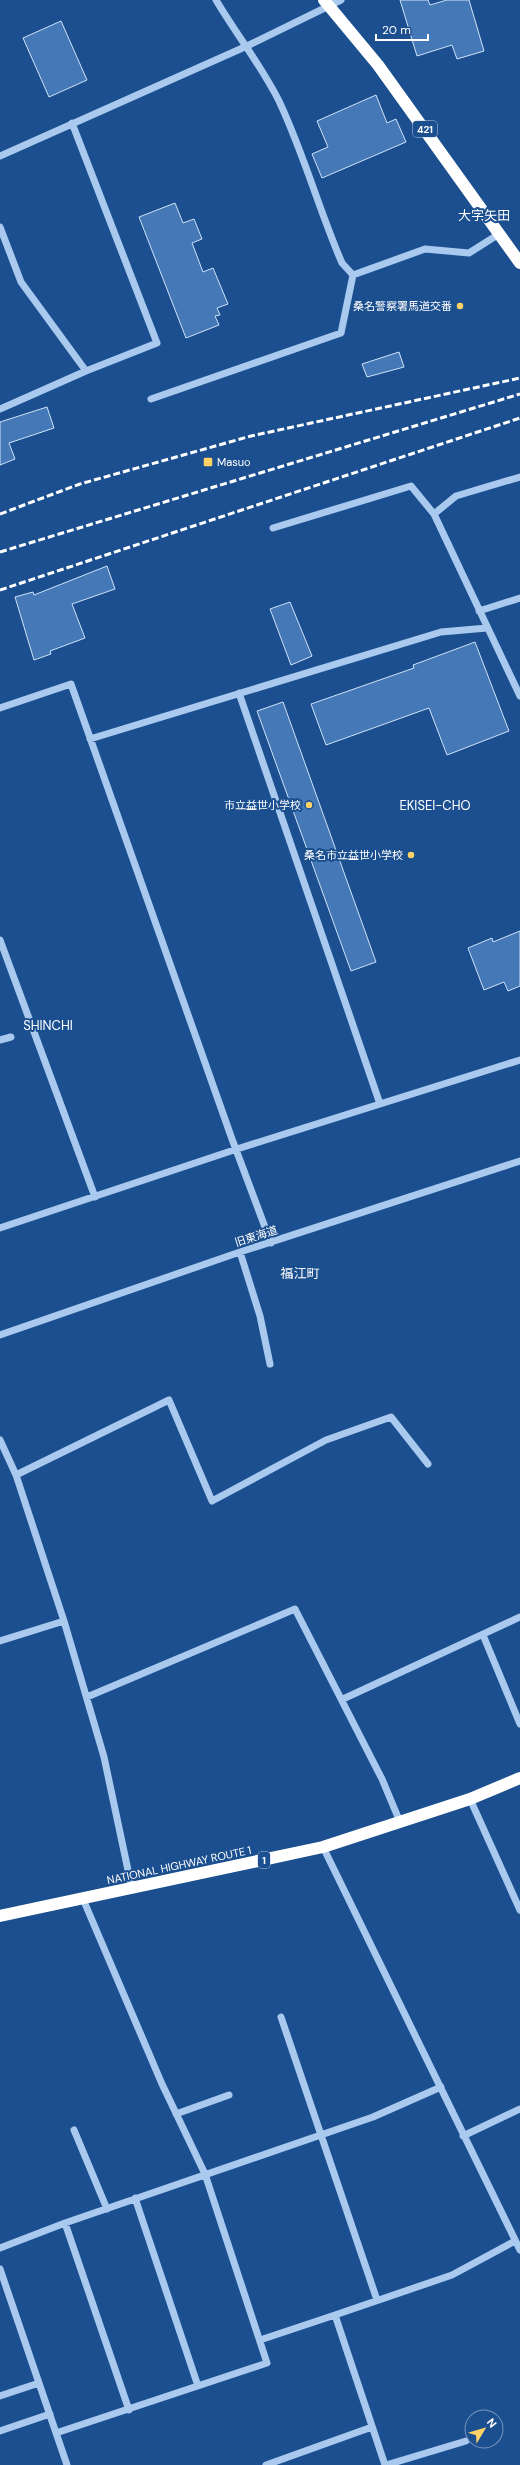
<svg xmlns="http://www.w3.org/2000/svg" width="520" height="2465" font-family="'DM Sans','Noto Sans JP',sans-serif">
  <style>
    .building { fill: #4478b7; stroke: #cfe3fa }
    .lines { fill: none; stroke-linecap: round; stroke-linejoin: round }
    .minor { stroke: #a9c9ee; stroke-width: 7 }
    .highway { stroke: #fff; stroke-width: 12 }
    .rail { stroke: #fff; stroke-width: 3; stroke-dasharray: 7 3; stroke-linecap: butt }
    .poi-dot { fill: #ffd166; stroke: #1b4f8f; stroke-width: 1.5 }
    .labels { text-anchor: middle; stroke-width: 4; stroke-linejoin: round; paint-order: stroke }
    .shield { fill: #1b4f8f; stroke: #bbcadd; stroke-width: 1 }
    .shield-label { font-size: 10px; font-weight: bold; fill: #fff }
    .poi-label { font-size: 11px; fill: #fff; stroke: #1b4f8f; text-anchor: end }
    .street-label { font-size: 11px; fill: #fff; stroke: #1b4f8f }
    .quarter-label { font-size: 13px; fill: #fff; stroke: #1b4f8f }
  </style>
  <rect width="100%" height="100%" fill="#1b4f8f"/>
  <path class="building" d="M400 0H428L430 5 447 0H469L484 51 457 59 452 45 417 56Z
    M61 21 87 80 49 97 23 38Z
    M376 95 387 123 396 119 406 142 322 178 312 154 328 147 317 121Z
    M175 203 183 223 194 219 202 239 192 243 203 272 213 268 228 304 217 308 220 315 215 316 219 325 186 338 139 217Z
    M399 352 404 367 367 377 362 364Z
    M47 407 54 428 9 443 15 459 0 465V422Z
    M107 566 115 589 72 604 85 638 50 651 51 654 34 660 15 597 33 592 34 595Z
    M290 602 312 656 291 665 270 609Z
    M475 642 509 731 447 755 429 708 326 745 311 704 414 668 413 665Z
    M283 702 376 962 351 971 257 711Z
    M520 931V986L508 991 504 982 484 990 468 948 492 938 493 942Z"/>
  <g class="lines">
    <path class="minor" d="M216 0C236 34 261 65 279 101 304 154 319 210 342 263L353 275 425 249 469 253 499 234
      M0 156 247 46 341 0
      M0 227 21 282 86 371 157 343 72 123
      M151 399 341 333 353 275
      M0 409 86 371
      M520 477 456 496 434 514 520 696
      M273 528 411 486 434 514
      M479 611 520 598
      M239 693 380 1104
      M0 708 71 684 232 1139 271 1243
      M90 739 441 632 487 628
      M0 940 95 1197
      M0 1040 11 1037
      M0 1228 237 1149 520 1060
      M240 1252 260 1316 270 1364
      M0 1335 240 1252 520 1161
      M0 1440 16 1475 64 1621 104 1757 132 1889
      M16 1475 169 1400 212 1501 326 1440 391 1417 428 1464
      M483 1635 520 1724
      M0 1641 64 1621
      M87 1697 295 1609 382 1779 400 1822
      M343 1699 520 1617
      M470 1799 520 1910
      M323 1847 520 2250
      M281 2017 377 2300
      M176 2114 229 2095
      M74 2130 107 2209
      M463 2136 520 2109
      M135 2198 198 2386
      M65 2223 129 2410
      M0 2248 65 2223 373 2117 441 2087
      M0 2269 67 2465
      M260 2340 335 2315
      M0 2396 39 2383
      M0 2431 50 2414
      M56 2433 267 2363 205 2174 162 2084 83 1899
      M266 2465 372 2427
      M385 2465 335 2315 452 2275 515 2241
      M386 2465 466 2441"/>
    <path class="highway" d="M324 0 378 65 520 263
      M0 1916 323 1847 470 1799 520 1778"/>
    <path class="rail" d="M0 514 80 484 251 436 520 378
      M0 552 520 394
      M0 590 520 418"/>
  </g>
  <g class="poi-dot">
    <circle cx="460" cy="306" r="4"/>
    <rect x="203" y="457" width="10" height="10" rx="2"/>
    <circle cx="309" cy="805" r="4"/>
    <circle cx="411" cy="855" r="4"/>
  </g>
  <g class="labels">
    <g class="shield">
      <rect x="413" y="121" width="24" height="16" rx="3"/>
      <rect x="258" y="1852" width="12" height="16" rx="3"/>
    </g>
    <g class="shield-label">
      <text x="425" y="133">421</text>
      <text x="264" y="1864">1</text>
    </g>
    <g class="poi-label">
      <text x="452" y="310">桑名警察署馬道交番</text>
      <text x="217" y="466" text-anchor="start">Masuo</text>
      <text x="301" y="809">市立益世小学校</text>
      <text x="403" y="859">桑名市立益世小学校</text>
    </g>
    <g class="street-label">
      <text transform="translate(256 1236) rotate(-18)" y="4">旧東海道</text>
      <text transform="translate(179 1865) rotate(-12)" y="4">NATIONAL HIGHWAY ROUTE 1</text>
    </g>
    <g class="quarter-label">
      <text x="484" y="220">大字矢田</text>
      <text x="435" y="810">EKISEI-CHO</text>
      <text x="48" y="1030">SHINCHI</text>
      <text x="300" y="1278">福江町</text>
    </g>
  </g>
  <g transform="translate(484 2429) rotate(52)"><circle r="19" fill="#1b4f8f" stroke="#7695bc"/>
  <path d="M0-3L7 15L0 10L-7 15Z" fill="#ffd166"/>
  <text y="-6" font-size="11" font-weight="bold" text-anchor="middle" fill="#ffffff">N</text>
  </g>
  <path d="M376 34v6h52v-6" fill="none" stroke="#ffffff" stroke-width="2"/>
  <text x="382" y="34" font-size="12" fill="#ffffff" stroke="#1b4f8f" stroke-width="3" paint-order="stroke">20 m</text>
</svg>
